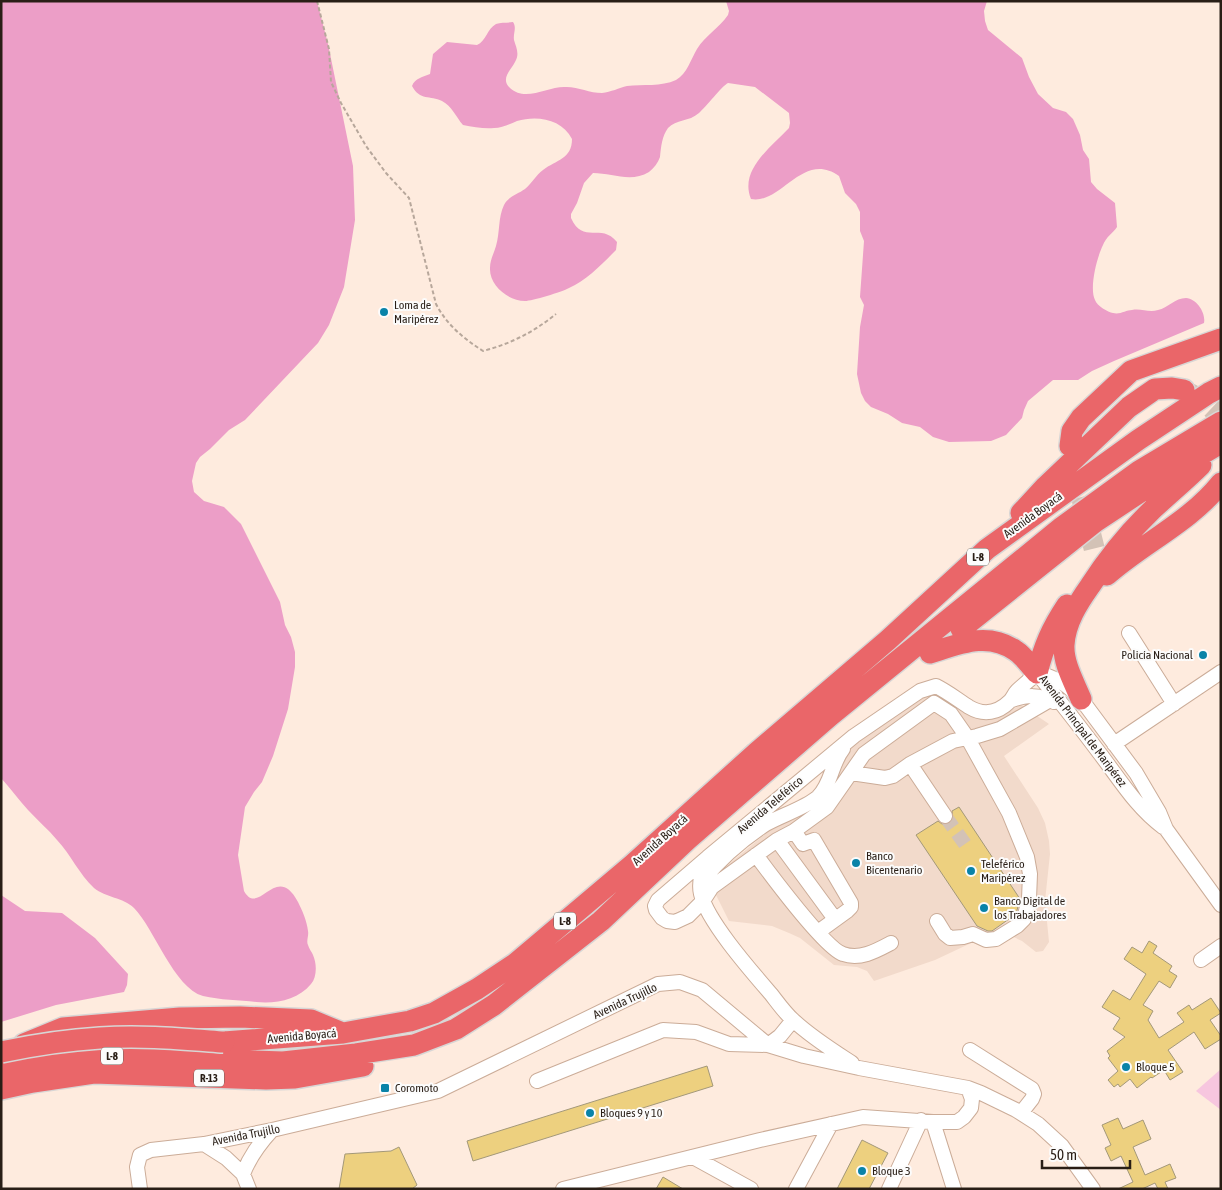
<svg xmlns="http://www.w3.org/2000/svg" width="1222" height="1190" font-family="'Asap Condensed',sans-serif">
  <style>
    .built { fill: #f2dacb }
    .green { fill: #f7c6df }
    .forest { fill: #ec9ec7 }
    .building { fill: #edd07f; stroke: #a39879 }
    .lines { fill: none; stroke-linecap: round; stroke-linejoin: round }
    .minor-tunnel { stroke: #d3c2b6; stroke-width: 14; stroke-dasharray: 14 7; stroke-linecap: butt }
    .highway-tunnel { stroke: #d3c2b6; stroke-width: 21; stroke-dasharray: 21 11; stroke-linecap: butt }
    .minor-casing { stroke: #cbac98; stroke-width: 16 }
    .highway-casing { stroke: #d8d6d5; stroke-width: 24 }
    .path { stroke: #b7a79b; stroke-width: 2; stroke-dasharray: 4 2.5; stroke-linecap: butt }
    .minor { stroke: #fff; stroke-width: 14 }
    .highway { stroke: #ea6669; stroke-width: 21 }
    .highway-bridge-casing { stroke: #d8d6d5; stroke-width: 24; stroke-linecap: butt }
    .highway-bridge { stroke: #ea6669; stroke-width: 21 }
    .poi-dot { fill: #0983a8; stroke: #fcfcfc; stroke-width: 2 }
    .labels { text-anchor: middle; stroke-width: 4; stroke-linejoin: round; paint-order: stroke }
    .shield { fill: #fcfcfc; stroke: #68615b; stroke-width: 1 }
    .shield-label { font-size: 11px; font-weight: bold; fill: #291e16 }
    .poi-label { font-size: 12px; fill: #291e16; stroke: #fcfcfc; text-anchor: start }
    .street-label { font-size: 12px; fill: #291e16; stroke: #fcfcfc }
  </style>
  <rect width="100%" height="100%" fill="#feebde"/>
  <path class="built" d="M938 691 954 700 1007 712 1021 705 1049 724 1004 756 1038 808 1045 823 1049 841 1050 854 1045 901 1049 942 1043 951 1036 952 1022 941 1005 933 991 935 969 944 935 960 874 981 867 971 857 967 834 965 800 938 789 933 772 926 729 921 712 887V882L718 873 769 831 821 800 852 743 915 699Z"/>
  <path class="green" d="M1221 1069V1110L1196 1091Z"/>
  <path class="forest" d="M1 1H317L318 5 328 44 353 166 355 220 344 287 329 325 318 343 245 420 229 430 210 449 200 457 196 463 192 481 194 492 204 501 224 507 241 524 280 602 285 625 291 637 295 652V667L288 709 273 756 262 782 254 792 245 807 238 855 244 891C259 918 276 861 298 902 302 910 307 921 308 931 309 936 306 941 308 945 309 949 312 952 313 955 317 964 317 977 311 984 298 1000 276 1004 256 1002 239 1000 220 1000 203 996 174 988 154 928 134 908 123 897 106 898 94 888 79 874 71 855 57 840 48 829 37 820 28 810 19 800 10 788 1 778Z
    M726 1H987L984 11 985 21 988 30 1022 58 1029 77 1038 94 1053 108 1066 112 1073 119 1080 135 1083 150 1089 159 1091 182 1097 189 1115 203 1117 227C1113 233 1106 237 1103 245 1097 257 1089 288 1095 300 1097 306 1108 312 1113 313 1120 315 1126 310 1132 310 1141 308 1149 313 1158 310 1168 308 1175 298 1186 298 1197 299 1206 313 1204 323L1114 361 1092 371 1078 380H1053L1028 401 1024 410 1022 418 1006 435 991 441 949 442 933 437 920 427 902 423 888 414 871 407 865 401 861 393 857 374 860 327 864 305 860 297 864 241 860 231V212L856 204 845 193 839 176C803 150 781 205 751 199 739 170 771 147 789 128L790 123 789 113 755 87 728 83C722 86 706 107 699 113 689 122 676 119 668 128 662 136 661 147 660 157 658 163 654 168 649 172 631 183 612 173 593 173L584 183 577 203 571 214V218C583 245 601 222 617 242L616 250C602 264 587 280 569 288 562 292 532 301 525 301 508 301 489 285 490 268 490 260 494 253 496 246 500 233 498 217 504 205 509 196 518 194 525 189 532 183 536 175 543 170 556 160 572 159 572 139 562 119 537 115 517 121 510 124 502 128 494 128 485 129 473 127 463 125 456 117 452 106 442 101 430 95 420 101 412 86 415 78 423 77 430 74L433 54 447 42 477 45C486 41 487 29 496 24 501 22 508 23 513 22 517 28 513 33 514 40 516 47 520 54 515 62 511 70 500 79 510 88 525 102 547 87 564 87 577 86 589 93 602 93 611 92 619 88 627 86 643 84 661 87 676 80 687 74 691 59 697 49 705 36 719 28 728 15L729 11Z
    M1 895 25 911 62 913 95 938 128 974 127 985 124 992 56 1005 1 1022Z"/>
  <path class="building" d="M959 807 1020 899 1016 914 992 931H988L977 926 916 835 938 821 942 824 949 823 953 819 952 811Z
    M1149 941 1157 946 1153 953 1172 966 1169 971 1177 976 1170 988 1159 981 1143 1005 1153 1011 1148 1020 1159 1038 1184 1022 1177 1013 1189 1005 1192 1010 1211 998 1221 1013 1210 1020 1221 1036V1039L1205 1049 1194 1032 1168 1050 1183 1072 1170 1080 1164 1070 1152 1078 1151 1077 1137 1088 1130 1079 1120 1087 1118 1084 1114 1087 1108 1080 1118 1071 1108 1058 1110 1056 1107 1051 1125 1037 1113 1029 1120 1018 1102 1007 1113 990 1130 1000 1146 974 1124 959 1132 947 1142 953Z
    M707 1066 713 1086 473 1161 467 1141Z
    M1118 1118 1123 1129 1143 1120 1151 1139 1133 1147 1145 1175 1170 1164 1176 1178 1165 1182 1168 1189H1158L1155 1183 1142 1189H1118L1133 1182 1121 1156 1111 1161 1105 1148 1111 1145 1102 1125Z
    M862 1140 888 1153 869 1189H837Z
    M399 1147 417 1185 412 1189H339L345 1154 391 1151Z
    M663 1177 683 1189H656Z"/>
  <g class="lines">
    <path class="minor-tunnel" d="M945 816 965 844"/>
    <path class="highway-tunnel" d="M1185 391 1204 401 1221 417
      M1074 466 1095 552"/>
    <defs>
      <path id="minor" d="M1129 633 1174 704
        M1037 673C1056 677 1068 685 1081 699L1136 773 1159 812 1166 829 1221 905
        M1037 673C1059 700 1080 727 1101 755 1120 780 1137 808 1163 827
        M1012 700C1027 695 1039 694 1054 702
        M1114 744 1221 672
        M910 764 945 816
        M851 773 885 778 893 776 910 764 953 741 977 736 1000 729 1050 700
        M794 831 803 844 814 840 851 903V907L847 911 818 932
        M777 840 835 919
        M756 855C770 874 826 949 843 954 860 960 876 951 891 943
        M708 857 658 900 655 906 656 910 662 918 667 921 675 922 688 916 703 901 712 887 777 840 794 831 827 807 864 754 934 703 951 714 967 737 1009 813 1027 857 1030 874 1029 899 1024 919 1017 926 996 939 986 940 973 934 963 937 950 938 945 934 937 921
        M702 881C720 859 743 839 766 824 782 815 805 808 818 797 832 783 831 764 843 749
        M1201 960 1221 946
        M768 1045 780 1036 793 1020
        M970 1050 1032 1089 1034 1094 1032 1099 1021 1113
        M852 1063C832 1050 811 1037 793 1020 785 1013 778 1003 771 994 752 972 707 921 701 894 698 881 703 869 708 857L854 736 920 691 936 686C948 692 958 700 969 707 984 716 998 713 1010 701 1013 698 1014 694 1017 691 1023 685 1031 679 1037 673
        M537 1081 663 1030 696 1032 729 1044 768 1045
        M933 1122 954 1189
        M204 1144 226 1158 243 1174 249 1189
        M693 1157 751 1189
        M243 1174C250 1156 259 1144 272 1130
        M140 1189 137 1167 140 1155 151 1150 204 1144 272 1130 438 1091 658 984 680 982 702 990 768 1045 804 1056 859 1068 968 1088 981 1093 1016 1110 1038 1124 1062 1146 1093 1189
        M563 1189 760 1140 863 1117 933 1122H957L964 1117 971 1108 972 1099 968 1088
        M796 1189 831 1124
        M889 1189 921 1120"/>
      <path id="highway" d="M1070 446 1072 431 1081 418 1131 371 1221 339
        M1021 513 1046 486 1129 407 1155 389 1172 388 1184 390
        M1107 575C1143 543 1190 522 1221 483
        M961 629 1095 522 1157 481 1221 443
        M930 653C959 644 988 631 1016 651 1024 656 1030 666 1037 673
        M1037 673C1044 646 1051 629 1067 605
        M1081 699C1074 682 1063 663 1064 645 1065 623 1078 603 1090 586 1108 558 1129 532 1153 509 1169 494 1186 480 1201 465
        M224 1042 343 1033 410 1021 434 1013 477 989 516 963 632 865 756 753 888 640 987 549 1138 440 1209 393 1221 387
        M24 1044 63 1028 180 1018 240 1017 311 1020 340 1032
        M1 1072 24 1066 94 1056 156 1055 223 1060 283 1062 356 1054 414 1045 456 1029 494 1005 601 921 687 840 831 715 1062 527 1139 471 1221 422
        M1 1089 33 1082 94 1073 266 1079 295 1078 363 1066"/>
    </defs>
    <use href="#minor" class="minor-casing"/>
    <use href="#highway" class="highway-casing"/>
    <path class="path" d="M317 1 329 49 331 82 341 103 366 146 386 173 409 198 436 304C447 325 463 338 483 351 510 344 534 332 556 314"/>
    <use href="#minor" class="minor"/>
    <use href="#highway" class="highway"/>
    <defs>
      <path id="highway-bridge" d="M1 1052C34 1045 67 1040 100 1038 141 1035 183 1039 224 1042"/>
    </defs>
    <use href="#highway-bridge" class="highway-bridge-casing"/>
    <use href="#highway-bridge" class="highway-bridge"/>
  </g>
  <g class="poi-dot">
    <circle cx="384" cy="312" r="5"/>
    <circle cx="1203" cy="655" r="5"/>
    <circle cx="856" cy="863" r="5"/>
    <circle cx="971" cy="871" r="5"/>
    <circle cx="984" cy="908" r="5"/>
    <circle cx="1126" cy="1067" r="5"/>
    <rect x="380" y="1083" width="10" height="10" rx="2.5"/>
    <circle cx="590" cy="1113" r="5"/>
    <circle cx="862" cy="1171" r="5"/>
  </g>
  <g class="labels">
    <g class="shield">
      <rect x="967" y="548.5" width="22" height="17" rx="4"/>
      <rect x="554" y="912.5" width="22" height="17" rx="4"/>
      <rect x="101" y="1047.5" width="22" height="17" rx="4"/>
      <rect x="194" y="1069.5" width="30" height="17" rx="4"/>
    </g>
    <g class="shield-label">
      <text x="978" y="561">L-8</text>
      <text x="565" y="925">L-8</text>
      <text x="112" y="1060">L-8</text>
      <text x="209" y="1082">R-13</text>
    </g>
    <g class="poi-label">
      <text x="394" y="309">Loma de<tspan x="394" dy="14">Maripérez</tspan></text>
      <text x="1193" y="659" text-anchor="end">Policía Nacional</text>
      <text x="866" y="860">Banco<tspan x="866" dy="14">Bicentenario</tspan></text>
      <text x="981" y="868">Teleférico<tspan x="981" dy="14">Maripérez</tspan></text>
      <text x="994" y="905">Banco Digital de<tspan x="994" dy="14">los Trabajadores</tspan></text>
      <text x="1136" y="1071">Bloque 5</text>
      <text x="395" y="1092">Coromoto</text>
      <text x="600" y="1117">Bloques 9 y 10</text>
      <text x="872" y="1175">Bloque 3</text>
    </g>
    <g class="street-label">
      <text transform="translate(1033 515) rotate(-36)" y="4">Avenida Boyacá</text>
      <text transform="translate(1083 731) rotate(53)" y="4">Avenida Principal de Maripérez</text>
      <text transform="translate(770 805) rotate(-40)" y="4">Avenida Teleférico</text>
      <text transform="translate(660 840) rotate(-42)" y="4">Avenida Boyacá</text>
      <text transform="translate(625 1001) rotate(-25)" y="4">Avenida Trujillo</text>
      <text transform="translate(302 1036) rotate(-5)" y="4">Avenida Boyacá</text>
      <text transform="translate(246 1135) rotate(-11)" y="4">Avenida Trujillo</text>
    </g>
  </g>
  <rect width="1222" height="1190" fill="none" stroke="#291e16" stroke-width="5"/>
  <path d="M1042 1160v8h88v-8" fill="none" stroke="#291e16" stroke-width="2.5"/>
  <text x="1050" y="1160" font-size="15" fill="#291e16" stroke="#fcfcfc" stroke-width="4" paint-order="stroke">50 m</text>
</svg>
